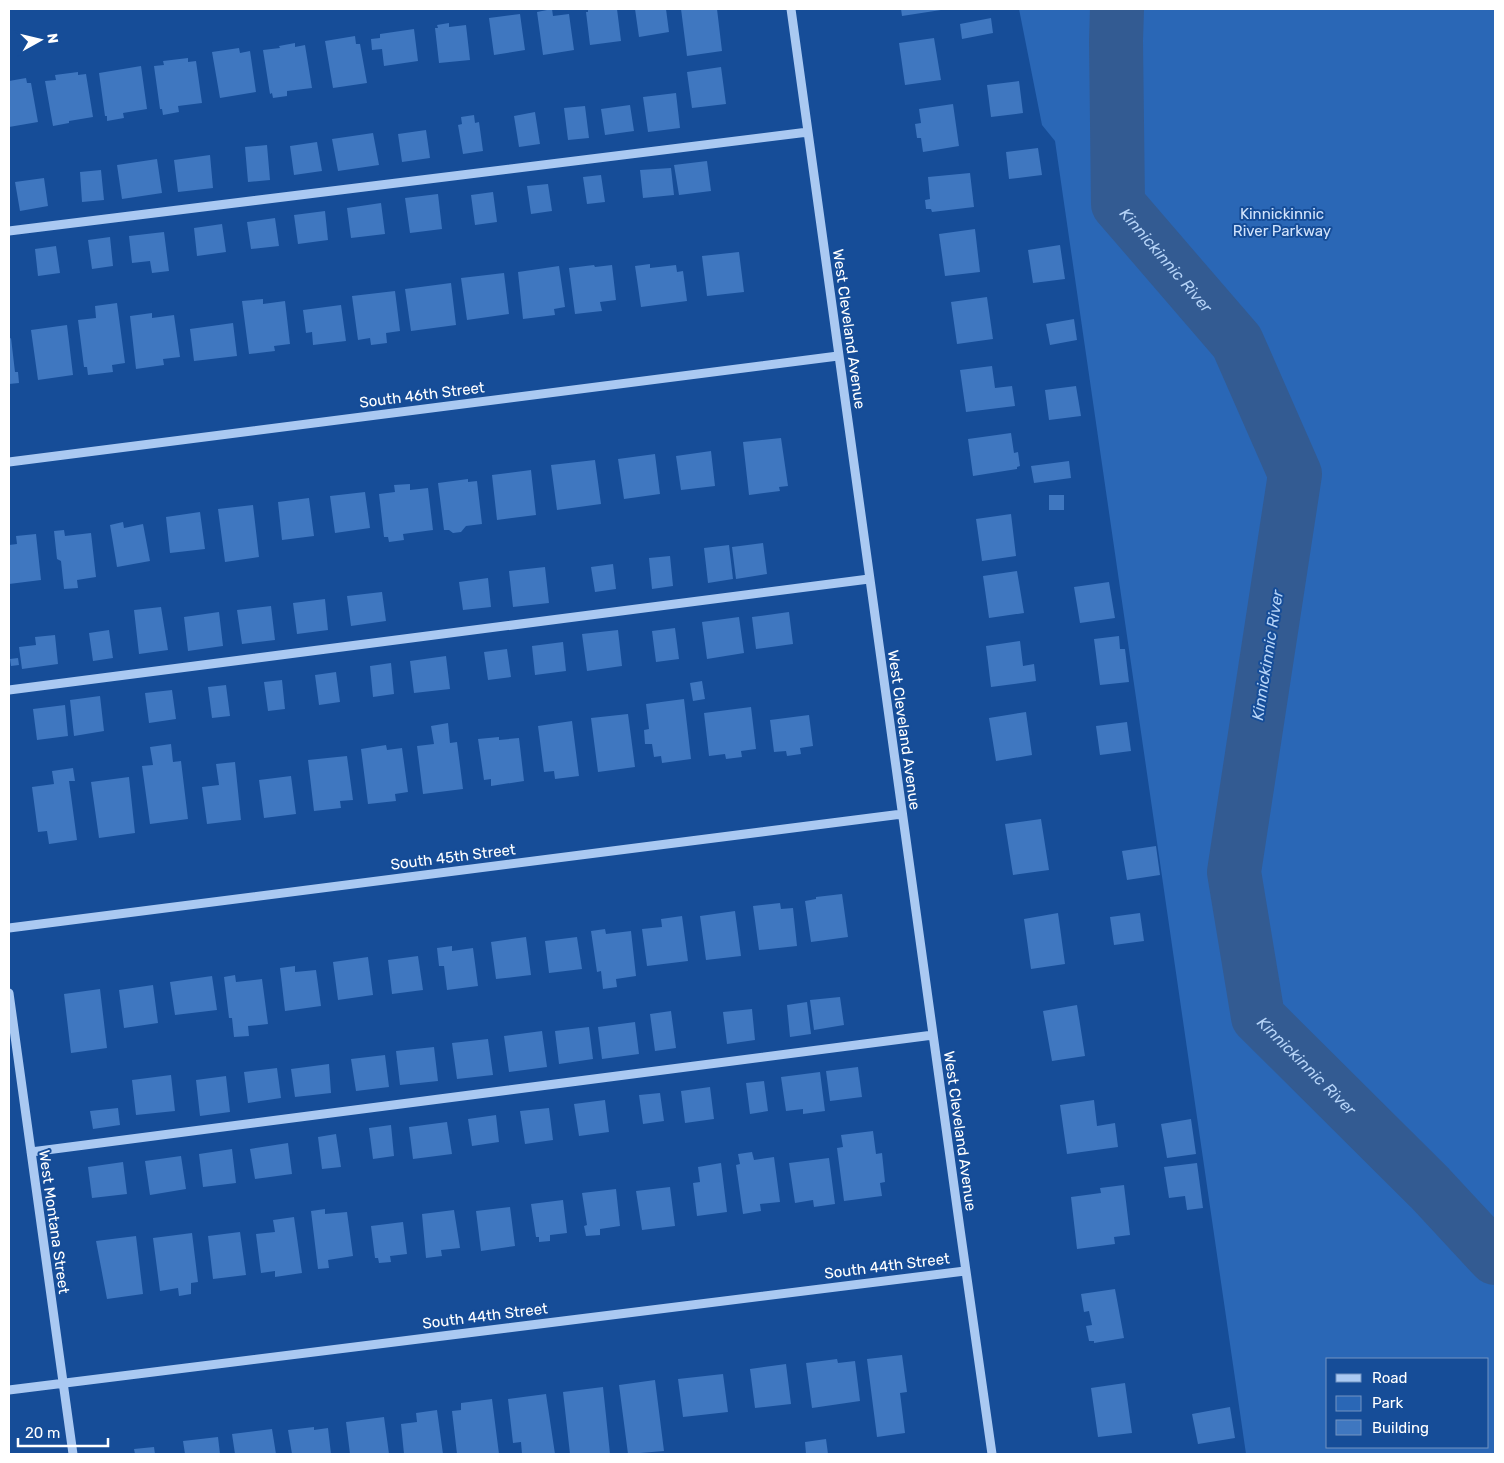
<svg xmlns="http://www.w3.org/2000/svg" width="1504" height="1463" font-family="Rubik,sans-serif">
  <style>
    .green { fill: #2a67b6; fill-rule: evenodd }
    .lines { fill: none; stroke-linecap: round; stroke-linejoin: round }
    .river { stroke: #335b92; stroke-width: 54 }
    .building { fill: #3f77c0 }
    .minor { stroke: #aac9f2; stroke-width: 9 }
    .labels { text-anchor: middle; stroke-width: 4; stroke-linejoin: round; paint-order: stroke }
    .park-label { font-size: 15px; fill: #d2e4fc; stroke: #164d98 }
    .street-label { font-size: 15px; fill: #fff; stroke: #164d98 }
    .water-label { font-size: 16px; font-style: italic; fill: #b6d4f8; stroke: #164d98 }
  </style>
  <rect width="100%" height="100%" fill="#164d98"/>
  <path class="green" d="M1019 9H1495V1454H1246L1055 141 1042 125ZM1328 1359H1488V1447H1328Z"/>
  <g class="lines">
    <path class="river" id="s1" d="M1117 9 1116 41 1118 204 1237 342 1295 474 1234 872 1258 1017 1430 1188 1495 1258"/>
  </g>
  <path class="building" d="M552 9 553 16 569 14 574 50 543 55 537 12Z
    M588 9H617L621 41 590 45 586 12H588Z
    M635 9H666L669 32 639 37Z
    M681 9H717L722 51 687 56Z
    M901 9H941V10L902 16Z
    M520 14 525 50 494 55 489 18Z
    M991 18 993 33 962 39 960 24Z
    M449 23V27L466 25 470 60 439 63 435 28H438L437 25Z
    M414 29 418 61 384 66 382 49 372 50 371 39 380 38V34Z
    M355 36 356 44H360L367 83 333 88 325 41Z
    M934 38 941 80 905 85 899 43Z
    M295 43V47L305 45 312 88 287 91V96L273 98 272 93 270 94 263 50 280 48 279 46Z
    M239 48 240 53 250 51 256 92 220 98 212 52Z
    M188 58V62L196 61 202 103 178 106 179 112 163 115 162 109H160L154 66 164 65 163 61Z
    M141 66 147 109 123 113 124 118 107 121V116H105L99 73Z
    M721 67 726 104 692 108 687 72Z
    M78 72V75L86 74 93 117 69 121V123L53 126 45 81 56 80 55 75Z
    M26 78 27 83H31L38 122 9 127V81Z
    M1019 81 1023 113 991 117 987 85Z
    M676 93 680 128 648 132 643 97Z
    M953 104 959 146 923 152 921 138H917L915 124 921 123 919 109Z
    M630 105 634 131 605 135 601 109Z
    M585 106 589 138 568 140 564 108Z
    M535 112 540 144 519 147 514 116Z
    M474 115 475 123 479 122 483 151 463 154 458 125 462 124 461 117Z
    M426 130 430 158 402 162 398 134Z
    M373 133 379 165 338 171 332 139Z
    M317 142 322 171 294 175 290 146Z
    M267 145 270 180 248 182 245 147Z
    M1038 148 1042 175 1009 179 1006 152Z
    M210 155 213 188 178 192 174 160Z
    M157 159 162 193 122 199 117 165Z
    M707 161 711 191 679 195 674 165Z
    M671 168 674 195 643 198 640 170Z
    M101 170 104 200 82 202 80 172Z
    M970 173 974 207 932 212 931 209H926L925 200 930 199 928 177Z
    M601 175 605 202 587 204 583 177Z
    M44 178 48 206 20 211 15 182Z
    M548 184 552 211 531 214 527 186Z
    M493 192 497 222 475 225 471 195Z
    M438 194 442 229 410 233 405 198Z
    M381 203 385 234 351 238 347 208Z
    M325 211 328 240 298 244 294 215Z
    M275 218 279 246 251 249 247 222Z
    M222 224 226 252 197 256 194 228Z
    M975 229 980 272 945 276 939 234Z
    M164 232 169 271 152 273 150 261 132 263 129 236Z
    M110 237 113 266 92 269 88 240Z
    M1060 245 1065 279 1033 283 1028 250Z
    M56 246 60 273 38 276 35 249Z
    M739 252 744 292 707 296 702 256Z
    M650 264V268L676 265 677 272 683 271 687 301 641 307 635 266Z
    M594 265 595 267 612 265 616 300 600 302 602 311 575 314 569 268Z
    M559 266 565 307 554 309 555 315 523 319 518 272Z
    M504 273 509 314 467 320 461 278Z
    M451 283 456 325 411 331 405 289Z
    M395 291 400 331 386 333 387 343 371 345 370 338 358 340 352 296Z
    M987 297 993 339 957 344 951 302Z
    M263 299V304L285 301 290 344 274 346 275 351 249 354 242 301Z
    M117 303 125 363 112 365 113 372 88 375 87 367H84L78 320 96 318 95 306Z
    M341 305 346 341 313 345 312 332 306 333 303 310Z
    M152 313V318L174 315 180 357 163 359 164 365 136 369 130 316Z
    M1074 319 1077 340 1050 345 1046 324Z
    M233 323 237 356 194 361 190 329Z
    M67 325 73 375 38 380 31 330Z
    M11 338 15 372H18L19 383 9 384V339Z
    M992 366 995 388 1012 386 1015 406 966 412 960 370Z
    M1076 386 1081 416 1049 420 1045 390Z
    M1011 433 1014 453 1018 452 1020 466 1017 467V469L973 476 968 439Z
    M781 438 788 486 779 487 780 491 749 495 743 442Z
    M711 451 715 486 681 490 676 456Z
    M655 454 660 494 624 499 618 459Z
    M595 460 601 504 557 510 551 465Z
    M1069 461 1071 478 1034 483 1031 466Z
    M531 470 536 515 497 520 492 475Z
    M468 479V482L477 481 482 524 466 526 461 532 453 533 449 530H444L438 483Z
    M410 484V490L428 488 433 530 403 534 404 540 389 542 388 537H384L379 494 395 492 394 485Z
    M365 492 370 528 335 533 330 496Z
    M1049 495H1064V510H1049Z
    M309 498 314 536 282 540 278 502Z
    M253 505 259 557 225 562 218 509Z
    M200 512 205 549 170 553 166 517Z
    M1011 514 1016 556 982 561 976 519Z
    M123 522 124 528 143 524 150 561 117 567 110 525Z
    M64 530 65 536 91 533 96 577 77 580 78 588 64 589 61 561 57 559 54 531Z
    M36 534 41 580 9 584V545L17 544 16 536Z
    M763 543 767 574 736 579 732 547Z
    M729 545 733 579 708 583 704 548Z
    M670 556 673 586 652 589 649 558Z
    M613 564 616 589 595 592 591 567Z
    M545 567 549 603 513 607 509 571Z
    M1017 571 1024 613 989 618 983 576Z
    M488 578 491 607 463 610 459 582Z
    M1109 582 1115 618 1080 623 1074 587Z
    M382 592 386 621 351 626 347 596Z
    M325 599 328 630 297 634 293 603Z
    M271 606 275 640 242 644 237 610Z
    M161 607 168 650 139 654 134 610Z
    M219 612 223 646 188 651 184 617Z
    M789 612 793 644 756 649 752 617Z
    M739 617 744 653 707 659 702 622Z
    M675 628 679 659 656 662 652 631Z
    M109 630 113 658 93 661 89 633Z
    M618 630 622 666 587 671 582 634Z
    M55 635 58 664 22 669 19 647 36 645 35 637Z
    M1119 636 1120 649H1125L1129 682 1100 685 1094 639Z
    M1020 641 1023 666 1034 664 1036 681 991 687 986 646Z
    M563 642 566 671 535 675 532 646Z
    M507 649 511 677 488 680 484 652Z
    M446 656 450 689 414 693 410 661Z
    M18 658 19 665 11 666 10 659Z
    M391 663 394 694 373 697 370 666Z
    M336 672 340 702 319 705 315 675Z
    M282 680 285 709 268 711 264 682Z
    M702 681 705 699 693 701 690 683Z
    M226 685 230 716 212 718 208 687Z
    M172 690 176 719 149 723 145 693Z
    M100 696 104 731 74 736 70 700Z
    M684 699 691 759 662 763 661 756 654 757 652 744H645L644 730 649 729 646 704Z
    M65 705 68 736 37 740 33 709Z
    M751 707 756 749 741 751 742 757 726 759 725 754 709 756 704 713Z
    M1026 712 1032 755 996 761 989 718Z
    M628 714 635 767 598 772 591 718Z
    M809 715 813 746 800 748 801 754 787 756 786 751 774 752 770 720Z
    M572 721 579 776 555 779 554 771 544 772 538 726Z
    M1127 722 1131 751 1100 755 1096 726Z
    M448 723 450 743 457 742 463 789 423 794 417 746 434 744 431 726Z
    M499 737V740L519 738 524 781 491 786V779L484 780 478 739Z
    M171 744 173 762 181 761 188 819 150 824 142 766 153 765 150 747Z
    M386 745 387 750 402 748 408 792 395 794 396 801 368 804 361 749Z
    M347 756 353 800 340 801 341 808 314 811 308 760Z
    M235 762 241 820 207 824 202 787 219 785 216 764Z
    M73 768 75 781H69L77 840 49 844 47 831 38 832 32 787 54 784 52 771Z
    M291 776 296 814 264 818 259 780Z
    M129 777 135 833 99 838 91 782Z
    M1041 819 1049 870 1013 875 1005 824Z
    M1156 846 1160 875 1127 880 1122 851Z
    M842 894 848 937 811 942 805 901 816 899V897Z
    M780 903 781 909 793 908 797 946 759 950 753 906Z
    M735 911 741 956 706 960 700 916Z
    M1058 913 1065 964 1031 969 1024 919Z
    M1140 913 1144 941 1114 945 1110 917Z
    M682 916 688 961 647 966 642 929 662 927 661 919Z
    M605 929 606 934 631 931 636 976 616 979 617 987 603 989 601 971 597 972 591 931Z
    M526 937 531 975 496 979 491 942Z
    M577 937 582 969 549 973 545 941Z
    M452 946V951L473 948 478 986 447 990 444 966H439L437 948Z
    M418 956 423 990 392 994 388 960Z
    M368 957 373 995 338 1000 333 962Z
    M295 966V972L316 970 321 1006 285 1011 280 968Z
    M235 975 236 982 262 979 268 1024 248 1026 249 1036 234 1037 232 1018H229L224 977Z
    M212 976 217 1010 175 1015 170 982Z
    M153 985 158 1023 124 1028 119 990Z
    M100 989 107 1048 71 1053 64 994Z
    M840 997 844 1025 814 1030 810 1000Z
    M807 1002 811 1034 790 1037 787 1005Z
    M1077 1005 1085 1056 1052 1061 1043 1011Z
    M752 1009 755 1040 727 1044 723 1012Z
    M671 1011 676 1048 655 1051 650 1014Z
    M635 1022 639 1054 602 1059 598 1027Z
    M589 1027 593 1059 559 1064 555 1031Z
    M542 1031 547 1067 509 1072 504 1036Z
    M488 1039 493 1075 457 1079 452 1043Z
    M434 1047 438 1081 400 1085 396 1051Z
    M385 1055 389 1087 356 1091 351 1059Z
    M329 1064 331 1093 295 1097 291 1069Z
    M858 1067 862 1097 830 1101 826 1071Z
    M277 1068 281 1098 248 1103 244 1072Z
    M820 1072 825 1111 803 1114V1109L786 1111 781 1077Z
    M171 1075 175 1111 136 1115 132 1080Z
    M226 1076 230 1112 200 1116 196 1080Z
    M764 1081 768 1111 750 1114 746 1083Z
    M710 1087 714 1119 685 1123 681 1091Z
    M660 1093 664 1121 643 1124 639 1095Z
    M605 1100 609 1132 579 1136 574 1104Z
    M1094 1100 1097 1126 1115 1123 1118 1147 1067 1154 1060 1105Z
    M118 1108 120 1125 93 1129 90 1111Z
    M549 1108 553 1140 525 1144 520 1111Z
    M496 1115 499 1142 472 1146 468 1119Z
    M1191 1119 1196 1154 1167 1158 1161 1124Z
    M447 1122 452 1154 413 1159 409 1127Z
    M391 1125 394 1156 373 1159 369 1128Z
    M873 1131 876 1154 882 1153 885 1182 880 1183 882 1196 844 1201 837 1148 843 1147 841 1135Z
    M336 1134 341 1167 322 1169 318 1137Z
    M288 1143 292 1174 255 1179 250 1149Z
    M232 1149 236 1183 203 1187 199 1154Z
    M752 1152 754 1160 774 1157 780 1202 760 1204 761 1211 743 1214 736 1165 740 1164 738 1154Z
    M181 1156 186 1189 150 1195 145 1161Z
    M829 1158 835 1204 814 1207 813 1200 795 1203 789 1163Z
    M123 1162 127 1194 92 1198 88 1167Z
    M721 1163 727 1212 697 1216 693 1183 700 1182 698 1167Z
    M1197 1163 1203 1208 1187 1210 1185 1196 1169 1198 1164 1167Z
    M1124 1185 1130 1235 1114 1237 1115 1244 1077 1249 1071 1197 1101 1193 1100 1188Z
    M670 1187 675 1226 642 1230 636 1191Z
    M616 1189 620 1226 600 1229V1235L586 1236 584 1226 587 1225 582 1193Z
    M563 1200 567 1233 550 1235V1241L539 1242V1237H536L531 1204Z
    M510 1207 515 1246 481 1251 476 1211Z
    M325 1209V1214L347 1212 353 1256 328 1260 329 1268 318 1269 311 1211Z
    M454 1210 460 1248 441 1250 442 1256 426 1258 422 1214Z
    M294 1217 302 1273 275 1277V1271L261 1273 256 1234 275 1232 273 1220Z
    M403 1222 407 1254 390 1256 391 1262 379 1263 378 1258H375L371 1226Z
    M240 1232 246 1275 213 1279 208 1236Z
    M192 1233 198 1282 191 1283V1294L179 1296 178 1288 160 1291 153 1238Z
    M136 1236 143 1294 107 1299 96 1241Z
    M1115 1289 1124 1338 1094 1343V1341H1089L1086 1326 1092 1325 1089 1311 1084 1312 1081 1294Z
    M902 1355 907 1392 900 1393 905 1433 877 1437 867 1359Z
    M837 1359 838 1363 855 1361 860 1401 812 1408 806 1363Z
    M786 1364 791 1404 755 1408 750 1369Z
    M723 1374 728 1412 683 1417 678 1379Z
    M655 1380 664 1451 628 1454 619 1385Z
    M1125 1383 1132 1433 1098 1437 1091 1388Z
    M603 1387 610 1454H570L563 1392Z
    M546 1394 555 1454H522L521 1442 513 1443 508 1399Z
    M492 1399 499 1454H457L452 1411 461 1410V1403Z
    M1230 1407 1235 1438 1198 1444 1192 1414Z
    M437 1410 443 1454H404L401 1424 417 1422 416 1413Z
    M384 1417 389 1454H350L346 1422Z
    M314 1427V1430L328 1428 331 1454H292L288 1430Z
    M272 1429 276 1454H235L232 1434Z
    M218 1437 220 1454H185L183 1441Z
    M826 1439 828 1454H806L805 1442Z
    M154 1447 155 1454H135L134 1449Z"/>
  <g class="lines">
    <path class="minor" d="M791 9 960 1229 992 1454
      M9 231 808 132
      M9 462 838 356
      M9 690 869 579
      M9 928 902 814
      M9 993 73 1454
      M31 1152 933 1035
      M9 1390 965 1271"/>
  </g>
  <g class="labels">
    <g class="park-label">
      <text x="1282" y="219">Kinnickinnic<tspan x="1282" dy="17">River Parkway</tspan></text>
    </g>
    <g class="street-label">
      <text transform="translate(849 329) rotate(82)" y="5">West Cleveland Avenue</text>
      <text transform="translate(422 395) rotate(-7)" y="5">South 46th Street</text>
      <text transform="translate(904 730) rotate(82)" y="5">West Cleveland Avenue</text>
      <text transform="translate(453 857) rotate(-7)" y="5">South 45th Street</text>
      <text transform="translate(960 1131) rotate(82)" y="5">West Cleveland Avenue</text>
      <text transform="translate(54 1222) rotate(82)" y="5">West Montana Street</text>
      <text transform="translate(887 1266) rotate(-7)" y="5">South 44th Street</text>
      <text transform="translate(485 1316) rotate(-7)" y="5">South 44th Street</text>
    </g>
    <g class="water-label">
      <text dy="6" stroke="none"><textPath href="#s1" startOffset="269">Kinnickinnic River</textPath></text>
      <text transform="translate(1267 655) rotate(-81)" y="6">Kinnickinnic River</text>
      <text dy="6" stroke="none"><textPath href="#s1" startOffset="1140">Kinnickinnic River</textPath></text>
    </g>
  </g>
  <rect width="1504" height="1463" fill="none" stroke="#ffffff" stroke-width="20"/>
  <rect x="1326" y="1358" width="162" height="90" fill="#164d98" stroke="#7394c1"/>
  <rect x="1336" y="1374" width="25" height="8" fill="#aac9f2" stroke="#7394c1"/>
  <text x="1372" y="1383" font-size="15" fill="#ffffff">Road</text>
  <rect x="1336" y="1396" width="25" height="15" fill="#2a67b6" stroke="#7394c1"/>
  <text x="1372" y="1408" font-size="15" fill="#ffffff">Park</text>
  <rect x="1336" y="1420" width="25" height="15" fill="#3f77c0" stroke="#7394c1"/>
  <text x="1372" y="1433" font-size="15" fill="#ffffff">Building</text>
  <g transform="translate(40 40) rotate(82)" stroke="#164d98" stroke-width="4" paint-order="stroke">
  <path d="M0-4L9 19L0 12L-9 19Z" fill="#ffffff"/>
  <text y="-8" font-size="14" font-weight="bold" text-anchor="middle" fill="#ffffff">N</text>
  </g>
  <path d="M18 1438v8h90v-8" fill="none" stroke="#ffffff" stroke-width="2.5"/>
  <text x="25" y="1438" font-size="15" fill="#ffffff" stroke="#164d98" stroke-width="4" paint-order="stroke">20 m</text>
</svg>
